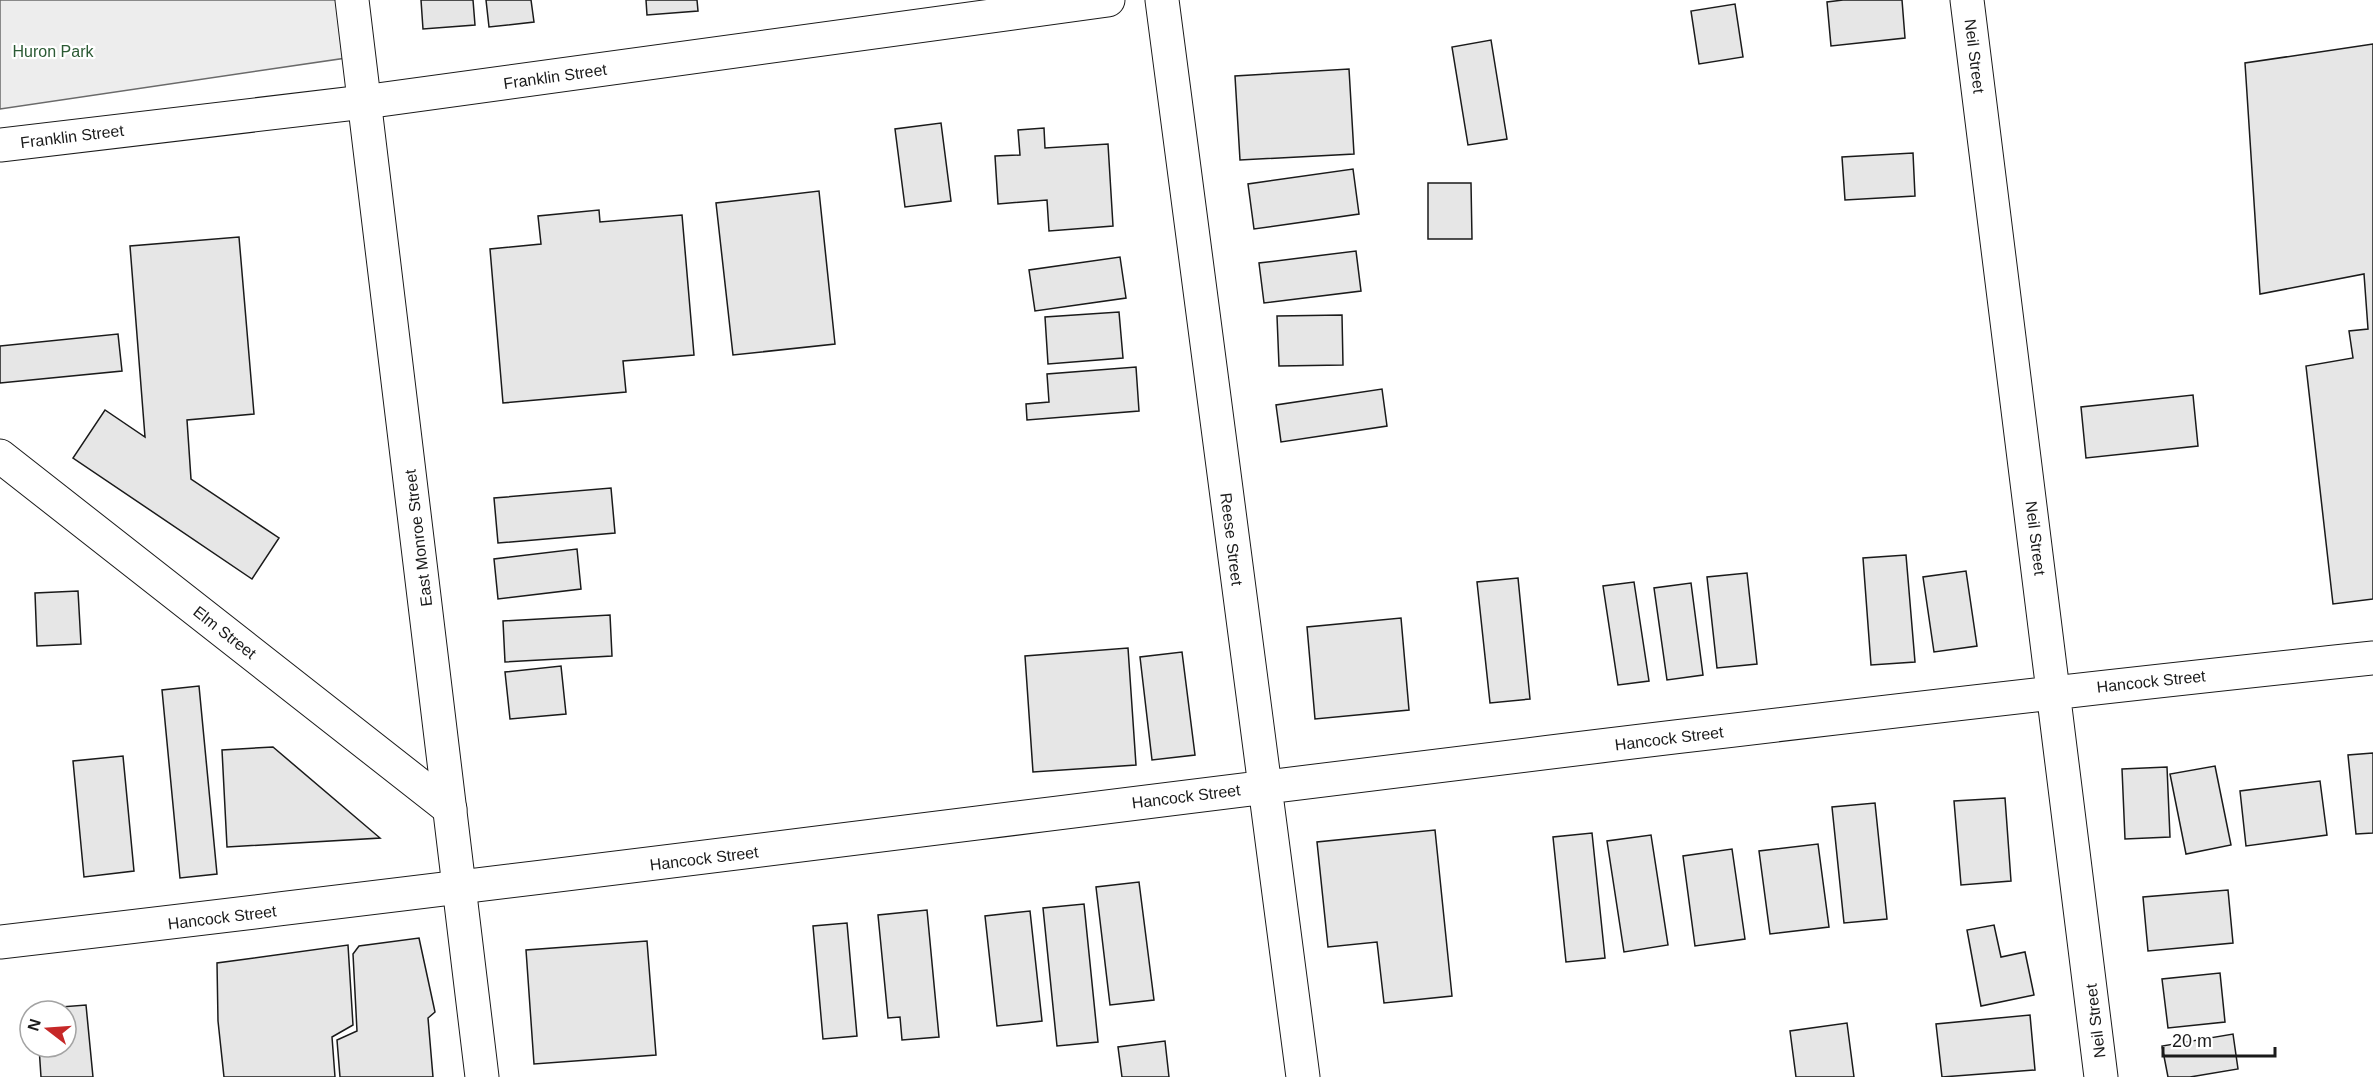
<svg xmlns="http://www.w3.org/2000/svg" width="2373" height="1077" font-family="Arial,sans-serif">
  <style>
    .built { fill: #ededed; stroke: #6a6a6a; stroke-width: 1.5 }
    .building { fill: #e6e6e6; stroke: #1a1a1a; stroke-width: 1.5 }
    .lines { fill: none; stroke-linecap: round; stroke-linejoin: round }
    .minor-casing { stroke: #1a1a1a; stroke-width: 35 }
    .major-casing { stroke: #1a1a1a; stroke-width: 35 }
    .minor { stroke: #fff; stroke-width: 33 }
    .major { stroke: #fff; stroke-width: 33 }
    .labels { text-anchor: middle; stroke-width: 4.5; stroke-linejoin: round; paint-order: stroke }
    .park-label { font-size: 16px; fill: #2b5a34; stroke: #fff }
    .street-label { font-size: 16px; fill: #1a1a1a; stroke: #fff }
  </style>
  <rect width="100%" height="100%" fill="#fff"/>
  <path class="built" d="M0 0H337L346 58 0 109Z"/>
  <path class="building" d="M421 0H473L475 25 423 29Z
    M486 0H531L534 22 489 27Z
    M646 0H697L698 11 647 15Z
    M1843 0H1902L1905 38 1831 46 1827 2Z
    M1735 4 1743 57 1699 64 1691 11Z
    M1491 40 1507 139 1468 145 1452 47Z
    M2373 44V599L2333 604 2306 366 2353 358 2349 331 2368 329 2364 274 2260 294 2245 63Z
    M1349 69 1354 154 1240 160 1235 76Z
    M941 123 951 201 905 207 895 129Z
    M1044 128 1045 148 1108 144 1113 226 1049 231 1047 200 998 204 995 156 1020 155 1018 130Z
    M1913 153 1915 196 1845 200 1842 157Z
    M1353 169 1359 214 1254 229 1248 184Z
    M1428 183H1471L1472 239H1428Z
    M819 191 835 344 733 355 716 203Z
    M599 210 600 222 682 215 694 355 623 361 626 392 503 403 490 249 541 244 538 216Z
    M239 237 254 414 187 420 191 479 279 538 252 579 73 458 105 410 145 437 130 246Z
    M1356 251 1361 291 1264 303 1259 263Z
    M1120 257 1126 298 1035 311 1029 270Z
    M1119 312 1123 358 1048 364 1045 317Z
    M1342 315 1343 365 1279 366 1277 316Z
    M118 334 122 371 0 383V346Z
    M1136 367 1139 411 1027 420 1026 404 1049 402 1047 374Z
    M1382 389 1387 426 1281 442 1276 405Z
    M2193 395 2198 446 2086 458 2081 407Z
    M611 488 615 533 498 543 494 498Z
    M577 549 581 589 498 599 494 559Z
    M1906 555 1915 662 1871 665 1863 558Z
    M1966 571 1977 646 1934 652 1923 577Z
    M1747 573 1757 664 1717 668 1707 577Z
    M1518 578 1530 699 1490 703 1477 582Z
    M1634 582 1649 681 1618 685 1603 586Z
    M1691 583 1703 675 1667 680 1654 588Z
    M78 591 81 644 37 646 35 593Z
    M610 615 612 656 505 662 503 621Z
    M1401 618 1409 710 1315 719 1307 627Z
    M1128 648 1136 765 1033 772 1025 656Z
    M1182 652 1195 755 1152 760 1140 657Z
    M561 666 566 714 510 719 505 672Z
    M199 686 217 874 180 878 162 690Z
    M273 747 380 838 227 847 222 750Z
    M2373 753V833L2356 834 2348 755Z
    M123 756 134 871 84 877 73 761Z
    M2215 766 2231 845 2186 854 2170 774Z
    M2167 767 2170 837 2125 839 2122 769Z
    M2320 781 2327 835 2246 846 2240 791Z
    M2005 798 2011 881 1961 885 1954 801Z
    M1875 803 1887 919 1844 923 1832 807Z
    M1435 830 1452 996 1384 1003 1377 942 1328 947 1317 842Z
    M1592 833 1605 958 1566 962 1553 837Z
    M1651 835 1668 945 1624 952 1607 841Z
    M1818 844 1829 927 1770 934 1759 851Z
    M1732 849 1745 939 1695 946 1683 856Z
    M1139 882 1154 1000 1110 1005 1096 887Z
    M2228 890 2233 943 2148 951 2143 897Z
    M1084 904 1098 1042 1057 1046 1043 908Z
    M927 910 939 1037 902 1040 900 1017 888 1018 878 915Z
    M1030 911 1042 1021 997 1026 985 916Z
    M847 923 857 1036 823 1039 813 926Z
    M1994 925 2001 957 2025 952 2034 995 1981 1006 1967 930Z
    M419 938 435 1012 428 1018 433 1077H340L337 1040 357 1031 353 954 359 946Z
    M647 941 656 1055 534 1064 526 950Z
    M348 945 353 1025 332 1037 335 1077H224L218 1021 217 963Z
    M2220 973 2225 1022 2168 1028 2162 979Z
    M86 1005 93 1077H41L39 1047H66V1011L35 1009Z
    M2030 1015 2035 1070 1942 1077 1936 1024Z
    M1847 1023 1854 1077H1796L1790 1031Z
    M2233 1034 2238 1069 2190 1077H2168L2162 1046Z
    M1165 1041 1169 1077H1122L1118 1047Z"/>
  <g class="lines">
    <defs>
      <path id="minor" d="M1162 0 1303 1077
        M1967 0 2101 1077
        M0 145 364 102 1108 0
        M0 456 450 809
        M0 942C791 851 1581 741 2373 658"/>
      <path id="major" d="M352 0 482 1077"/>
    </defs>
    <use href="#minor" class="minor-casing"/>
    <use href="#major" class="major-casing"/>
    <use href="#minor" class="minor"/>
    <use href="#major" class="major"/>
  </g>
  <g class="labels">
    <g class="park-label">
      <text x="53" y="57">Huron Park</text>
    </g>
    <g class="street-label">
      <text transform="translate(1975 56) rotate(83)" y="6">Neil Street</text>
      <text transform="translate(555 76) rotate(-8)" y="6">Franklin Street</text>
      <text transform="translate(72 136) rotate(-7)" y="6">Franklin Street</text>
      <text transform="translate(418 538) rotate(-97)" y="6">East Monroe Street</text>
      <text transform="translate(2036 538) rotate(83)" y="6">Neil Street</text>
      <text transform="translate(1232 539) rotate(83)" y="6">Reese Street</text>
      <text transform="translate(225 632) rotate(38)" y="6">Elm Street</text>
      <text transform="translate(2151 681) rotate(-6)" y="6">Hancock Street</text>
      <text transform="translate(1669 738) rotate(-7)" y="6">Hancock Street</text>
      <text transform="translate(1186 796) rotate(-7)" y="6">Hancock Street</text>
      <text transform="translate(704 858) rotate(-7)" y="6">Hancock Street</text>
      <text transform="translate(222 917) rotate(-7)" y="6">Hancock Street</text>
      <text transform="translate(2095 1021) rotate(-97)" y="6">Neil Street</text>
    </g>
  </g>
  <g transform="translate(48 1029) rotate(287)"><circle r="28" fill="#ffffff" stroke="#a3a3a3" stroke-width="1.5"/>
  <path d="M0-4.5L10 22L0 15L-10 22Z" fill="#c62828"/>
  <text y="-9" font-size="16" font-weight="bold" text-anchor="middle" fill="#1a1a1a">N</text>
  </g>
  <path d="M2163 1047v9h112v-9" fill="none" stroke="#1a1a1a" stroke-width="3"/>
  <text x="2172" y="1047" font-size="18" fill="#1a1a1a" stroke="#ffffff" stroke-width="4.5" paint-order="stroke">20 m</text>
</svg>
